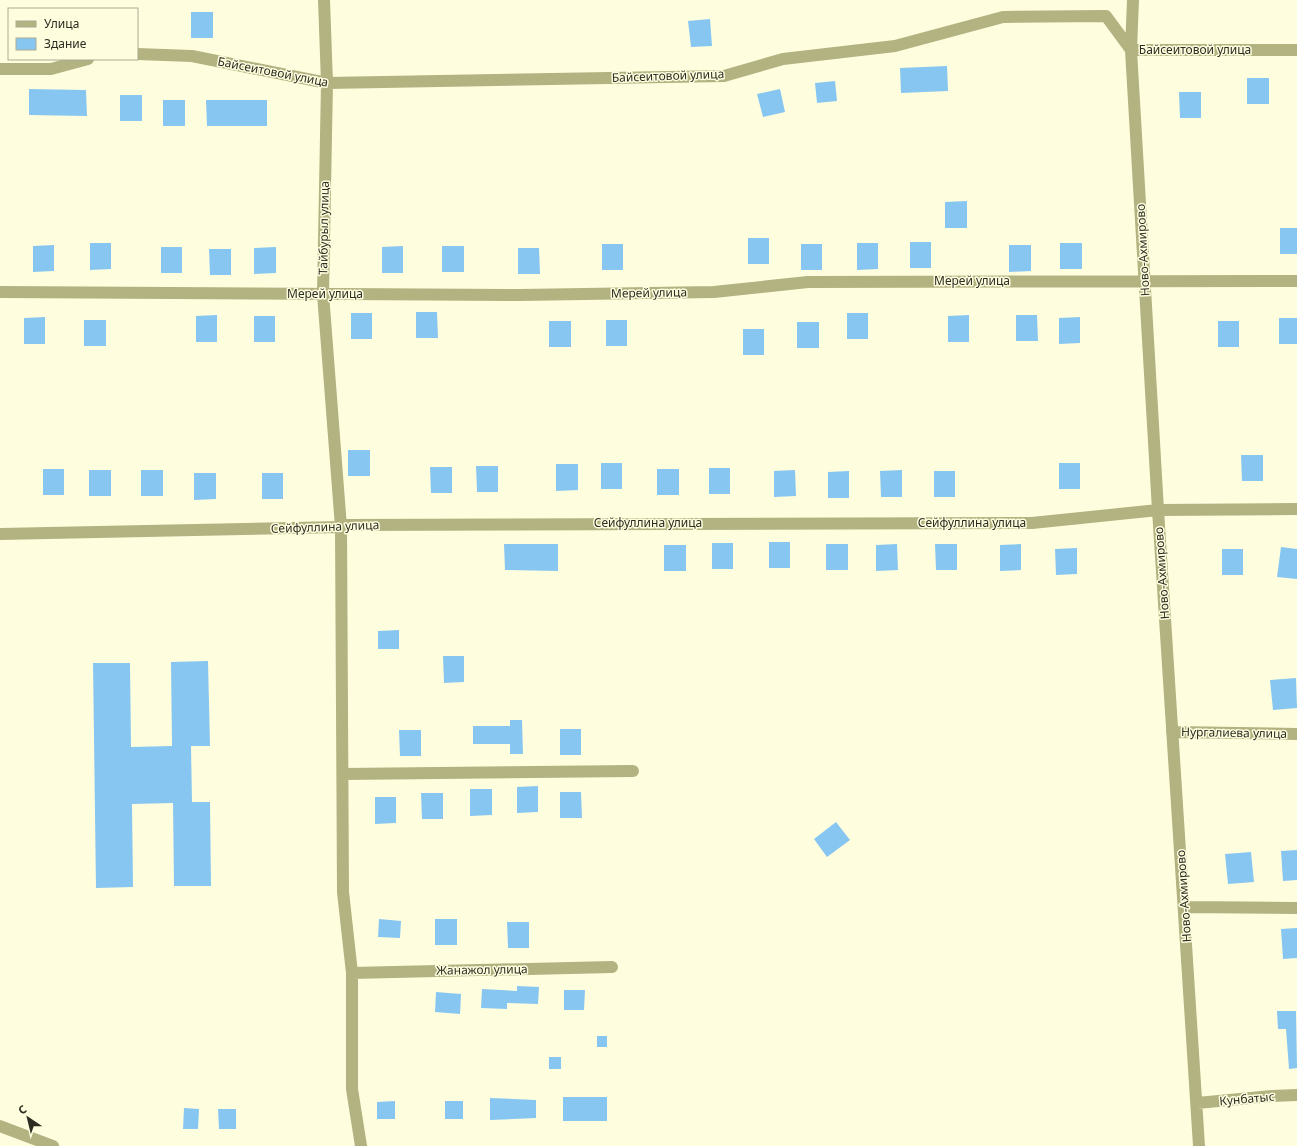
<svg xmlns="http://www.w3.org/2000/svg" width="1297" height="1146" font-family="'Noto Sans',sans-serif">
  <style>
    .building { fill: #87c6f0 }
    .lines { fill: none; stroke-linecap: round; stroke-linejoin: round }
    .minor { stroke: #b3b281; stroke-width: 12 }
    .labels { text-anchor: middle; stroke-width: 3; stroke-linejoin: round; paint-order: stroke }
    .street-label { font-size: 12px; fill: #2c2c21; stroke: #fefedf }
  </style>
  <rect width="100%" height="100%" fill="#fefedf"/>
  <path class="building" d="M191 12H213V38H191Z
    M710 19 712 46 691 47 688 21Z
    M947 66 948 91 901 93 900 68Z
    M1247 78H1269V104H1247Z
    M835 81 837 101 817 103 815 83Z
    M29 89 86 90 87 116 29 115Z
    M780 89 785 112 763 117 757 94Z
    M1179 92H1201V118H1180Z
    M120 95H142V121H120Z
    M163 100H185V126H163Z
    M206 100H267V126H207Z
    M967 201V228H945V202Z
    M1280 228H1297V254H1280Z
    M748 238H769V264H748Z
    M910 242H931V268H910Z
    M90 243H111V269L90 270Z
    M857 243H878V269L857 270Z
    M1060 243H1082V269H1060Z
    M602 244H623V270H602Z
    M801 244H822V270H801Z
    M54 245V271L33 272V246Z
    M1009 245H1031V271L1009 272Z
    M403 246V273H382V247Z
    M442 246H464V272H442Z
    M161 247H182V273H161Z
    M276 247V273L254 274V248Z
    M518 248H539L540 274H518Z
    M209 249H231V275H210Z
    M416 312H437L438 338H416Z
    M351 313H372V339H351Z
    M847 313H868V339H847Z
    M217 315V342H196V316Z
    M969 315V342H948V316Z
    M1016 315H1037L1038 341H1016Z
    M254 316H275V342H254Z
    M45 317V344H24V318Z
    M1080 317V343L1059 344V318Z
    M1279 318H1297V344H1279Z
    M84 320H106V346H84Z
    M606 320H627V346H606Z
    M549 321H571V347H549Z
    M1218 321H1239V347H1218Z
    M797 322H819V348H797Z
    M743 329H764V355H743Z
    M348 450H370V476H348Z
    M1241 455H1263V481H1242Z
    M601 463H622V489H601Z
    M1059 463H1080V489H1059Z
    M556 464H578V490L556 491Z
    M476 466H498V492H477Z
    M430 467H452V493H431Z
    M709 468H730V494H709Z
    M43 469H64V495H43Z
    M657 469H679V495H657Z
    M89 470H111V496H89Z
    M141 470H163V496H141Z
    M795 470 796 496 774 497V471Z
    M902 470V497H881L880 471Z
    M849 471V498H828V472Z
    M934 471H955V497H934Z
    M194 473H216V499L194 500Z
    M262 473H283V499H262Z
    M769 542H790V568H769Z
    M712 543H733V569H712Z
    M504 544H558V571L505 570Z
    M826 544H848V570H826Z
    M897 544 898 570 876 571V545Z
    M935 544H957V570H936Z
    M1021 544V570L1000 571V545Z
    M664 545H686V571H664Z
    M1281 547 1297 549V579L1277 577Z
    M1077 548V574L1056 575 1055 549Z
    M1222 549H1243V575H1222Z
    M399 630V649H378V631Z
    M443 656H464V682L444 683Z
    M208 661 210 746H191L192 802H210L211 886H174L173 803 132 804 133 887 96 888 93 663H130L131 747 172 746 171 662Z
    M1296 678 1297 708 1273 710 1270 680Z
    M510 720H522L523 754H510V744H473V726H510Z
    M560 729H581V755H560Z
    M399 730H421V756H400Z
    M538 786V812L517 813V787Z
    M470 789H492V815L470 816Z
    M560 792H581L582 818H560Z
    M421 793H443V819H422Z
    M375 797H396V823L375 824Z
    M836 822 850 840 827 857 814 839Z
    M1297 850V880L1283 881 1281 851Z
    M1251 852 1254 882 1228 884 1225 854Z
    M379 919 401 921 400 938 378 937Z
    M435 919H457V945H435Z
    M507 922H529V948H508Z
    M1297 928V958L1283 959 1281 929Z
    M517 986 539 987 538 1004 507 1003V1009L481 1008 482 989 517 991Z
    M564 990H585L584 1010H564Z
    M436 992 461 994 460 1014 435 1012Z
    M1277 1011H1296L1297 1068 1289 1069 1286 1029H1278Z
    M597 1036H607V1047H597Z
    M549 1057H561V1069H549Z
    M563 1097H607V1121H563Z
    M490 1098 536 1100V1118L490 1120Z
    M395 1101V1119H377V1102Z
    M445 1101H463V1119H445Z
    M184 1108 199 1109 198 1129H183Z
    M218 1109H236V1129H219Z"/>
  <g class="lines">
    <path class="minor" d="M324 0 327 83 323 294 341 527 343 892 352 973V1089L361 1146
      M1133 0 1131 50 1158 510 1199 1146
      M137 54 192 56 327 83 724 76 783 59 895 46 1003 17 1106 16 1131 50H1297
      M0 69H51L88 59
      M0 292 519 295 714 292 808 282 1297 281
      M0 534 341 527 342 525 1032 523 1158 510 1297 509
      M1172 732 1297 734
      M343 774 633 771
      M1185 907 1297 908
      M352 973 612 967
      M1197 1103 1272 1096 1297 1095
      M0 1126 53 1146"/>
  </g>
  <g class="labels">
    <g class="street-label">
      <text x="1195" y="54">Байсеитовой улица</text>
      <text transform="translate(273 72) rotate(11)" y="4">Байсеитовой улица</text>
      <text transform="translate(668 76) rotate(-2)" y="4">Байсеитовой улица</text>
      <text transform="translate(324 228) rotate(-89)" y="4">Тайбурыл улица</text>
      <text transform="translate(1143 250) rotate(-93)" y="4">Ново-Ахмирово</text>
      <text x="972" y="285">Мерей улица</text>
      <text transform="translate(649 293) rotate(-1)" y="4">Мерей улица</text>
      <text x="325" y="298">Мерей улица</text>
      <text x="648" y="527">Сейфуллина улица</text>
      <text x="972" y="527">Сейфуллина улица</text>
      <text transform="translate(325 527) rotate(-2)" y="4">Сейфуллина улица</text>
      <text transform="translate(1162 573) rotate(-94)" y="4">Ново-Ахмирово</text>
      <text transform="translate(1234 733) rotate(1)" y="4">Нургалиева улица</text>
      <text transform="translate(1184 896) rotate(-94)" y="4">Ново-Ахмирово</text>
      <text transform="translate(482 970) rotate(-1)" y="4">Жанажол улица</text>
      <text transform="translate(1247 1099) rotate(-5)" y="4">Кунбатыс</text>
    </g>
  </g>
  <rect x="8" y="8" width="130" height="52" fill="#fefedf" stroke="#aaaa93"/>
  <rect x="16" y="21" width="20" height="6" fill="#b3b281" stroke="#aaaa93"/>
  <text x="44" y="28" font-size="12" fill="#2c2c21">Улица</text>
  <rect x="16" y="38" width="20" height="12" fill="#87c6f0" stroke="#aaaa93"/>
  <text x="44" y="48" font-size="12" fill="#2c2c21">Здание</text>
  <g transform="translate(28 1118) rotate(325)" stroke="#fefedf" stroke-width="3" paint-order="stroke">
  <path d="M0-3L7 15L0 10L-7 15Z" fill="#2c2c21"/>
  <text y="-6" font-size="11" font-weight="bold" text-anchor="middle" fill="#2c2c21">С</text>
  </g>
</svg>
